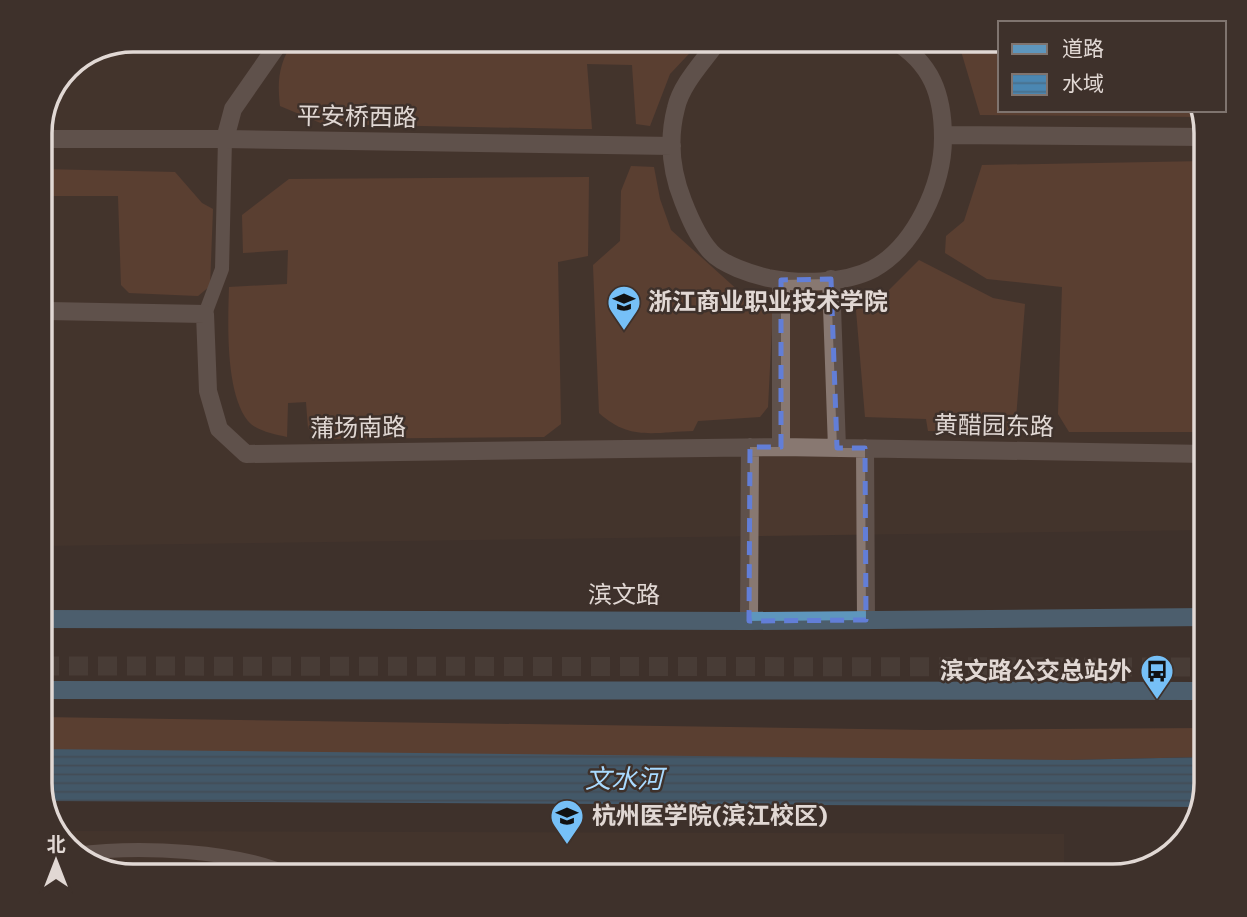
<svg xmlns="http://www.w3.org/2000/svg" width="1247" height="917" font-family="Commissioner,'Noto Sans SC',sans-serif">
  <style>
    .built { fill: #4b382e }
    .grass { fill: #7d5038 }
    .water { fill: url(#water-rules) }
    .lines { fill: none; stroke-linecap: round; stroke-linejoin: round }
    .trunk-tunnel { stroke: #564a44; stroke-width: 19; stroke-dasharray: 19 10; stroke-linecap: butt }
    .service { stroke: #887871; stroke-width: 14 }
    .minor { stroke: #887871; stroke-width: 18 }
    .primary { stroke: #5e96bd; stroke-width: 18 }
    .marked { fill: none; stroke: #627ed7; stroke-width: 5; stroke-dasharray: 14 9; stroke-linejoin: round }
    .labels { text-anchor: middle; stroke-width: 5; stroke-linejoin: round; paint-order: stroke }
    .street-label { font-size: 24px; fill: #e1d8d4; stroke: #3e312b }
    .poi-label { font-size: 24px; font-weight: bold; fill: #e1d8d4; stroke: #3e312b; text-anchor: start }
    .water-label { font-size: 26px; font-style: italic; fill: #a9daff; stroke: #3e312b }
    .rim { fill: none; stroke: #e1d8d4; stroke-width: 3.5 }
  </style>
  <defs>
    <pattern id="water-rules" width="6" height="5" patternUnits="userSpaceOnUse" patternTransform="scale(1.75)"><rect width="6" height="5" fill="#4b87b2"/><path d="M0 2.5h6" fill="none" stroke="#496e8a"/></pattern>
  </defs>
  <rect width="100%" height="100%" fill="#3e312b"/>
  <path class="built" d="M134 40H1000V110H1201L1207 133V530L40 546V127L72 64Z
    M63 831 1064 834V877H133L77 858Z"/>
  <path class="grass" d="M294 40H701V41L670 74 650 126 636 124 632 65 587 64 592 129H579L323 124 280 106C277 80 279 63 294 40Z
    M953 40H1000V110H1201L1203 117 980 115 961 51Z
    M1207 161V432H1069L1058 414 1062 287 987 279 945 253 946 236 964 221 982 165Z
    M631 166 654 167 660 199 671 230 751 302 773 307 768 407 760 417 698 421 693 431C654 432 630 441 599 413L593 265 620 241 621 191Z
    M40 169 175 172 202 203 213 209 210 286 198 296 129 293 121 285 118 196H40Z
    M589 177 588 256 558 262 561 424 544 437 319 439 308 428 306 402 288 403 287 437C275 434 256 431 248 421 225 392 228 322 229 287L287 284 288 250 243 253 242 215 289 179Z
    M919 260 993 298 1025 304 1015 431H928L926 419 865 417 856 310 888 291Z
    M40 717 928 730 1207 728V757L1069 760 40 754Z
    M404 867 672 868V877H404Z
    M726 872 1012 873V877H726Z"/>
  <path class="water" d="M40 749 1069 760 1207 757V784L1199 807 47 801 40 789Z"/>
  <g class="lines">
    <path class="trunk-tunnel" d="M40 666 1207 667"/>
    <path class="service" d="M205 314 222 269 225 139
      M75 854C137 846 239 849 295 877"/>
    <path class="minor" d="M723 40 715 45C702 63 681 85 676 108 668 139 671 171 683 201 690 219 698 238 711 252 723 265 751 274 768 278 799 284 844 284 873 269 915 246 943 185 943 138 943 95 932 63 893 40
      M943 135 1207 137
      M40 139H225L672 146
      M225 139 233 109 281 40
      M831 279 837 448
      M48 311 205 314 208 391 219 429 246 454 781 447 1207 454
      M781 447V280
      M865 448 866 620
      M749 621 750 447"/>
    <path class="primary" d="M40 619 749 621 1207 617
      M40 690 1207 691"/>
  </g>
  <path d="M0 0H1247V917H0ZM831 279 837 448H865L866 620 749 621 750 447H781V280Z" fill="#3e312b" fill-opacity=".55" fill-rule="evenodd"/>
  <path class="marked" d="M831 279 837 448H865L866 620 749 621 750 447H781V280Z"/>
  <defs>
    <symbol id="university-pin" viewBox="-11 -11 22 30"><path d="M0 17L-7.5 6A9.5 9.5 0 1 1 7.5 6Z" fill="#76c0f7" stroke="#3e312b"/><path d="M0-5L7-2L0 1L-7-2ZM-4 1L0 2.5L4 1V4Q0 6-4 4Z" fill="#111"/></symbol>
    <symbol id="bus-pin" viewBox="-11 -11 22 30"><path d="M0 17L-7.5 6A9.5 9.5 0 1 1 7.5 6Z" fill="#76c0f7" stroke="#3e312b"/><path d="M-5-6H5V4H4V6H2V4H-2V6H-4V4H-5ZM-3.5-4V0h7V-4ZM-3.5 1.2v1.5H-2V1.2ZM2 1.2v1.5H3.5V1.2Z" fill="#111"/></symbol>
  </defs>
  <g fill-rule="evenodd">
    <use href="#university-pin" x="605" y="283" width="38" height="52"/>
    <use href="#bus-pin" x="1138" y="652" width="38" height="52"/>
    <use href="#university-pin" x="548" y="797" width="38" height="52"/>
  </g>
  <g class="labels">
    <g class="street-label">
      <text transform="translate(357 117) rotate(1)" y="8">平安桥西路</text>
      <text transform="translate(994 426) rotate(1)" y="8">黄醋园东路</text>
      <text transform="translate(358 428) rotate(-1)" y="8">蒲场南路</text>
      <text x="624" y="603">滨文路</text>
    </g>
    <g class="poi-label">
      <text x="648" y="310">浙江商业职业技术学院</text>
      <text x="1132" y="679" text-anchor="end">滨文路公交总站外</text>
      <text x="592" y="824">杭州医学院(滨江校区)</text>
    </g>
    <g class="water-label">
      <text x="624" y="788">文水河</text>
    </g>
  </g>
  <path d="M0 0H1247V917H0ZM133 52H1113A81 81 0 0 1 1194 133V783A81 81 0 0 1 1113 864H133A81 81 0 0 1 52 783V133A81 81 0 0 1 133 52Z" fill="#3e312b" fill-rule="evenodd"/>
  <path class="rim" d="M133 52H1113A81 81 0 0 1 1194 133V783A81 81 0 0 1 1113 864H133A81 81 0 0 1 52 783V133A81 81 0 0 1 133 52Z"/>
  <rect x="998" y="21" width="228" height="91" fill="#3e312b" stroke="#7f746f" stroke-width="2"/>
  <rect x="1012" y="44" width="35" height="10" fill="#5e96bd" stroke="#7f746f" stroke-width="2"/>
  <text x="1062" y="56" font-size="21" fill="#e1d8d4">道路</text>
  <rect x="1012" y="74" width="35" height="21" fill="url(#water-rules)" stroke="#7f746f" stroke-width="2"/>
  <text x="1062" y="91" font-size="21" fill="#e1d8d4">水域</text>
  <g transform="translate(56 861)" stroke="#3e312b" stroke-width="5" paint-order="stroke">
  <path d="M0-5L12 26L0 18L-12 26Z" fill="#e1d8d4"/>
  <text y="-10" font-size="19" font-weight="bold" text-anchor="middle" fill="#e1d8d4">北</text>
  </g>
</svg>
